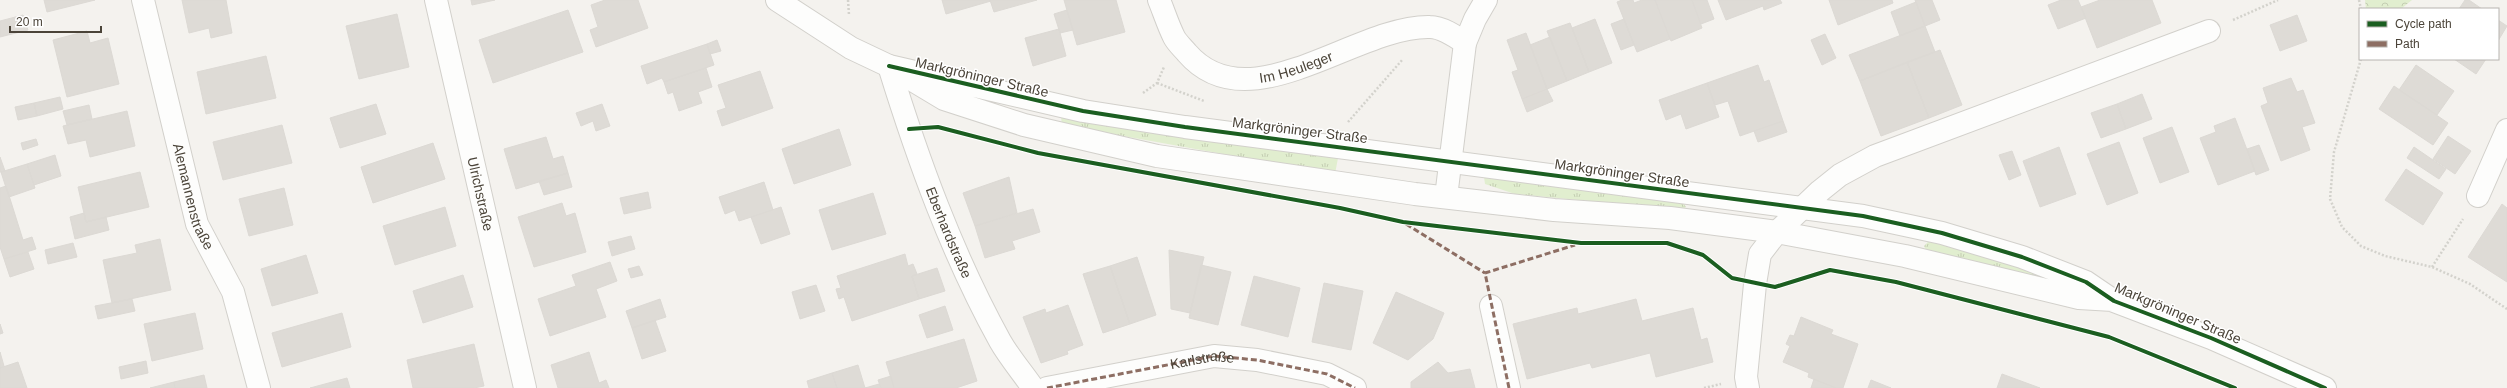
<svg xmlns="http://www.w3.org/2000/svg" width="2507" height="388" font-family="Helvetica,sans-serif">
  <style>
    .grass { fill: url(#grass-tufts) }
    .park { fill: url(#park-crowns) }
    .building { fill: #dedbd6; stroke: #dcd9d4 }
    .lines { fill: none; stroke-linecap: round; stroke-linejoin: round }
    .minor-casing { stroke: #d2d0cb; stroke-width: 24 }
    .tertiary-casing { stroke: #d2d0cb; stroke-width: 24 }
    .path { stroke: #d3d2cc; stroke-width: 2.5; stroke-dasharray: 2 2; stroke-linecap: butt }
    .minor { stroke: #fdfdfc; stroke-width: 22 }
    .tertiary { stroke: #fdfdfc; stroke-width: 22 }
    .quiet { stroke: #8d6e63; stroke-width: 3; stroke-dasharray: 6 3; stroke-linecap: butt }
    .cycleway-casing { stroke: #fff; stroke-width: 6 }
    .cycleway { stroke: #1b5e20; stroke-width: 4 }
    .labels { text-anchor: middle; stroke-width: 3; stroke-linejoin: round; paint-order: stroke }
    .street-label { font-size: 14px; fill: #4b4439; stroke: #fff }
  </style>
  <defs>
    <pattern id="grass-tufts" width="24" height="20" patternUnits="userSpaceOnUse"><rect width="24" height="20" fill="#e1eecf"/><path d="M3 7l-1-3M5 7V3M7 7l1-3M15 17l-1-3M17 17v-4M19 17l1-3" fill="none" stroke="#c3cdb2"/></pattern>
    <pattern id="park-crowns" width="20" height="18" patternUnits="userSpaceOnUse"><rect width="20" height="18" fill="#e1eecf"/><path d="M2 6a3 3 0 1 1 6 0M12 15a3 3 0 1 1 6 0" fill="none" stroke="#c3cdb2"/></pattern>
  </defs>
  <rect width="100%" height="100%" fill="#f4f2ee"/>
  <path class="grass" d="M1061 117 1214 142 1338 158 1335 174 1062 125Z
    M1484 177 1684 204 1686 207 1682 210 1515 194 1485 184Z
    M1935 241 2023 267 2052 280 1926 250 1924 246 1928 242Z"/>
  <path class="park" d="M2365 0H2412L2401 9H2366Z"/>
  <path class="building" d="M44 0H95L47 12Z
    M182 0H226L232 33 211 38 209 28 189 33Z
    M471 0H495L472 5Z
    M605 0H638L648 28 596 47 590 30 598 27 591 5Z
    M942 0H990L991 1 946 14Z
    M990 0H1037L994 12Z
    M1064 0H1116L1125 32 1077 45Z
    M1622 0H1633L1634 3 1642 0H1655L1670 39 1637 52 1617 2Z
    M1655 0H1692L1702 28 1671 41Z
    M1692 0H1707L1714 19 1701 24Z
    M1718 0H1780L1782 3 1764 10 1763 6 1726 20Z
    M1829 0H1892L1893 3 1838 25Z
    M1915 0H1932L1940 20 1925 26Z
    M2061 0H2078L2086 18 2058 29 2048 5Z
    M2100 0H2152L2161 23 2097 48 2081 7Z
    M2465 0H2469L2482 9H2459Z
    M1916 2 1925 26 1900 36 1891 12Z
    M568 10 583 52 493 83 479 40Z
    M1067 10 1073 30 1060 33 1054 14Z
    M397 14 409 67 359 79 346 26Z
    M23 15 28 30 0 37V21Z
    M2297 15 2307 41 2280 51 2270 25Z
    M1595 19 1612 63 1589 72 1572 28Z
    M1624 19 1634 45 1621 50 1611 24Z
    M2498 20 2507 26 2498 41Z
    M1570 23 1589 72 1567 81 1547 31Z
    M1925 26 1935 52 1860 81 1849 55Z
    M1059 29 1066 56 1033 66 1025 38Z
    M87 31 90 43 108 38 119 84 67 97 53 40Z
    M1526 33 1547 89 1522 99 1512 72 1518 70 1507 40Z
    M1825 34 1836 58 1822 65 1811 40Z
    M1550 37 1567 81 1547 89 1530 45Z
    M717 40 721 51 710 54 707 44Z
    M707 44 714 65 664 82 662 78 647 84 641 66Z
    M1940 50 1962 105 1929 118 1907 62Z
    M266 56 276 98 206 114 197 72Z
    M2454 59H2486L2476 74Z
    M1907 62 1929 118 1881 136 1860 81Z
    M1758 65 1764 82 1769 80 1783 121 1740 136 1728 101 1715 105 1707 83Z
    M2416 65 2454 91 2437 115 2399 90Z
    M706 68 712 87 698 92 702 103 679 111 673 92 668 94 664 82Z
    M760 71 773 108 722 126 717 111 726 108 718 85Z
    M2291 78 2297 92 2303 90 2315 123 2302 127 2310 150 2281 161 2261 106 2268 103 2263 88Z
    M1707 83 1719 117 1686 129 1681 114 1666 120 1659 100Z
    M2394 86 2448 123 2433 145 2379 109Z
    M1547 89 1553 101 1527 112 1522 99Z
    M2142 94 2152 119 2126 129 2117 104Z
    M60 97 63 109 37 116 34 103Z
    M34 103 37 116 18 120 15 107Z
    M376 104 386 134 340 148 330 118Z
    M602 104 610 126 596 131 593 121 581 126 576 113Z
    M2117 104 2126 129 2101 138 2091 113Z
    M89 105 92 119 67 125 63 111Z
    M127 111 135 146 90 157 86 140 68 144 63 126Z
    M2235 118 2255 171 2218 185 2200 138 2216 132 2214 126Z
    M1783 121 1787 132 1758 142 1754 131Z
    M282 125 292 163 223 180 213 142Z
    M2172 127 2189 172 2160 183 2143 138Z
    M839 129 851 165 794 184 782 149Z
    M2448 136 2471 151 2455 174 2433 159Z
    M546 137 553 159 563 156 568 173 516 189 504 149Z
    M36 139 38 145 23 150 21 143Z
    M2119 142 2138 193 2107 205 2087 154Z
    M433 143 445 179 373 203 361 167Z
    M2259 145 2269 170 2256 175 2247 149Z
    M2059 147 2076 194 2040 207 2023 161Z
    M2414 147 2446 169 2439 179 2407 158Z
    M2012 151 2021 175 2009 180 1999 155Z
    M55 155 61 176 34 185 27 164Z
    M0 157 5 171 0 172Z
    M27 164 35 188 9 197 1 172Z
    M2406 169 2443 193 2423 225 2385 200Z
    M140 172 149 207 86 222 78 187Z
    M568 173 572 187 544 195 539 181Z
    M1009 177 1017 213 975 226 963 193Z
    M764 182 773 210 739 221 735 210 725 214 719 197Z
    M6 186 23 240 32 237 36 249 4 259 0 247V188Z
    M284 188 293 225 249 236 239 199Z
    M648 192 651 208 624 214 620 198Z
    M873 193 886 234 832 250 819 210Z
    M562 203 566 216 575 213 586 252 534 267 518 217Z
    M2502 204 2507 208V282L2468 257Z
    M445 207 456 246 395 265 383 226Z
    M781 207 790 234 761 244 751 217Z
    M1033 209 1040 232 1012 241 1015 249 985 258 975 226Z
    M84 213 86 222 106 217 109 230 75 239 70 217Z
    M631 236 635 249 612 256 608 242Z
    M160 239 171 290 112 303 103 260 137 253 135 245Z
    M73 243 77 257 48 264 45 250Z
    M1169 250 1204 257 1190 313 1171 309Z
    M28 252 34 269 10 277 4 259Z
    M905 254 908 266 913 264 917 274 912 276 919 299 852 321 844 297 839 299 836 289 841 288 837 276Z
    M306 255 318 293 272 306 261 269Z
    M1137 257 1156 315 1130 324 1110 266Z
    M610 262 617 281 596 289 606 317 550 336 538 299 576 286 572 275Z
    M1201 265 1231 272 1218 325 1189 318Z
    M639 266 643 275 631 278 628 269Z
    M1110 266 1130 324 1103 333 1083 274Z
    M937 268 945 291 919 299 912 276Z
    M463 275 473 307 423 323 413 291Z
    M1254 276 1300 288 1288 337 1241 325Z
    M1324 283 1363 291 1351 350 1312 342Z
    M816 285 825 311 800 319 792 292Z
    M1396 292 1444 313 1433 339 1408 360 1373 343Z
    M132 299 135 311 98 319 95 306Z
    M660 299 666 317 632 328 626 311Z
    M1636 299 1642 321 1693 308 1701 340 1707 338 1713 362 1656 377 1650 353 1592 368 1590 363 1527 379 1513 324 1577 308 1578 314Z
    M1068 305 1083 345 1067 351 1068 354 1041 363 1023 317 1045 309 1046 313Z
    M945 306 953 330 927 338 919 315Z
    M195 313 203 349 152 361 144 324Z
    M342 313 351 347 282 367 272 333Z
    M1801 317 1833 330 1831 334 1858 344 1843 388H1836L1808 377 1809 373 1783 362 1790 346 1786 344 1790 335 1794 336Z
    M655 320 666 351 642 359 632 328Z
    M0 324 3 333 0 334Z
    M964 339 977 381 956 388H894L886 362Z
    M474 344 484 386 474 388H413L407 360Z
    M0 352 4 366 0 368Z
    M589 352 599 383 606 380 609 388H558L551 365Z
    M146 361 148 373 121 379 119 367Z
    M18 362 27 388H0V368Z
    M1438 362 1448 373 1470 369 1475 388H1411V382Z
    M858 365 865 388H837L832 373Z
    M832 373 837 388H809L807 381Z
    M2002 374 2040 388H1997Z
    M204 375 207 388H175L174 382Z
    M891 376 894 388H881L878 380Z
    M347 378 350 388H310Z
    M1814 379 1836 388H1811Z
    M1871 380 1891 388H1868Z
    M174 382 175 388H150Z
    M879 384 881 388H865Z"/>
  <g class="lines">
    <defs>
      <g id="minor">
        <path id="s1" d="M143 0 197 224 233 292 259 388"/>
        <path id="s2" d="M436 0 525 388"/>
        <path id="s3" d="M1159 0C1164 12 1168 25 1174 37 1177 43 1183 48 1187 53 1249 125 1356 25 1430 27 1442 27 1455 36 1465 43"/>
        <path id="s4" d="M889 66C918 160 952 254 1000 341 1009 357 1022 372 1033 388"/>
        <path d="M2478 196 2507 130"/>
        <path d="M1446 197 1465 43 1475 19 1486 0"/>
        <path d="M1491 306 1509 388"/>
        <path d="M1047 388 1214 356 1257 360 1327 374 1355 388"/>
        <path d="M1748 388 1746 377 1755 284 1760 254 1777 232 1820 191 1840 175 1875 156 2209 31"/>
      </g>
      <path id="tertiary" d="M777 0 851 48 889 66 944 99 1024 125 1157 156 1415 194 1554 210 1670 218 1777 232 1905 256 2079 298 2113 300
        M889 66 1083 111 1185 127 1863 216 1942 233 2022 257 2086 282 2114 301 2211 338 2325 388"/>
    </defs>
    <use href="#minor" class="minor-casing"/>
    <use href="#tertiary" class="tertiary-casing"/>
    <path class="path" d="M848 0 849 15
      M2359 0 2361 9
      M2233 20 2278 0
      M2361 59 2334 152 2330 199 2342 227 2361 246 2385 256 2432 267 2470 284 2507 309
      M1157 83 1204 101
      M1143 93 1157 83 1164 67
      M1348 122 1403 59
      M2432 267 2463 219
      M1704 388 1721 384"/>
    <use href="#minor" class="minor"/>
    <use href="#tertiary" class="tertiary"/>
    <g class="quiet">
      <path d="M1406 224 1485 273"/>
      <path id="s5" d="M1047 388 1214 356 1257 360 1327 374 1355 388"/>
      <path d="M1509 388 1485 273 1575 245"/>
    </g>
    <defs>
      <path id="cycleway" d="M889 66 1083 111 1185 127 1863 216 1942 233 2022 257 2086 282 2114 301 2211 338 2325 388
        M909 129 938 127 1038 153 1340 208 1403 222 1581 243H1667L1703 255 1732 278 1775 287 1830 270 1896 282 2109 337 2235 388"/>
    </defs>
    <use href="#cycleway" class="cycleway-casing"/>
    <use href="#cycleway" class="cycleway"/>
  </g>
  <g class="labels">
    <g class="street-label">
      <text dy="5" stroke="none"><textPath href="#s3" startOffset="179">Im Heuleger</textPath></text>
      <text transform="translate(982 77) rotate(13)" y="5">Markgröninger Straße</text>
      <text transform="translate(1300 130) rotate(7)" y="5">Markgröninger Straße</text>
      <text transform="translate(1622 173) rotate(8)" y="5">Markgröninger Straße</text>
      <text dy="5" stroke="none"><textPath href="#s2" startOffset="199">Ulrichstraße</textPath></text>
      <text dy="5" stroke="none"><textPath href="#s1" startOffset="203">Alemannenstraße</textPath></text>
      <text dy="5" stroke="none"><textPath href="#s4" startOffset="177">Eberhardstraße</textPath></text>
      <text transform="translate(2178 313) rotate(23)" y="5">Markgröninger Straße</text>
      <text dy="5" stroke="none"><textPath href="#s5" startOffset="158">Karlstraße</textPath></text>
    </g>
  </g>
  <rect x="2359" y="8" width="140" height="52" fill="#ffffff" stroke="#b7b4b0"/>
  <rect x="2367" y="21" width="20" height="6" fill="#1b5e20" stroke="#b7b4b0"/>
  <text x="2395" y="28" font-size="12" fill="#4b4439">Cycle path</text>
  <rect x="2367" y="41" width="20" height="6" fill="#8d6e63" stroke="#b7b4b0"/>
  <text x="2395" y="48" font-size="12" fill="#4b4439">Path</text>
  <path d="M10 26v6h91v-6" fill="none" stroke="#4b4439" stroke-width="2"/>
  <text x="16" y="26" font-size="12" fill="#4b4439" stroke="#ffffff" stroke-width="3" paint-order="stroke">20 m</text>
</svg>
